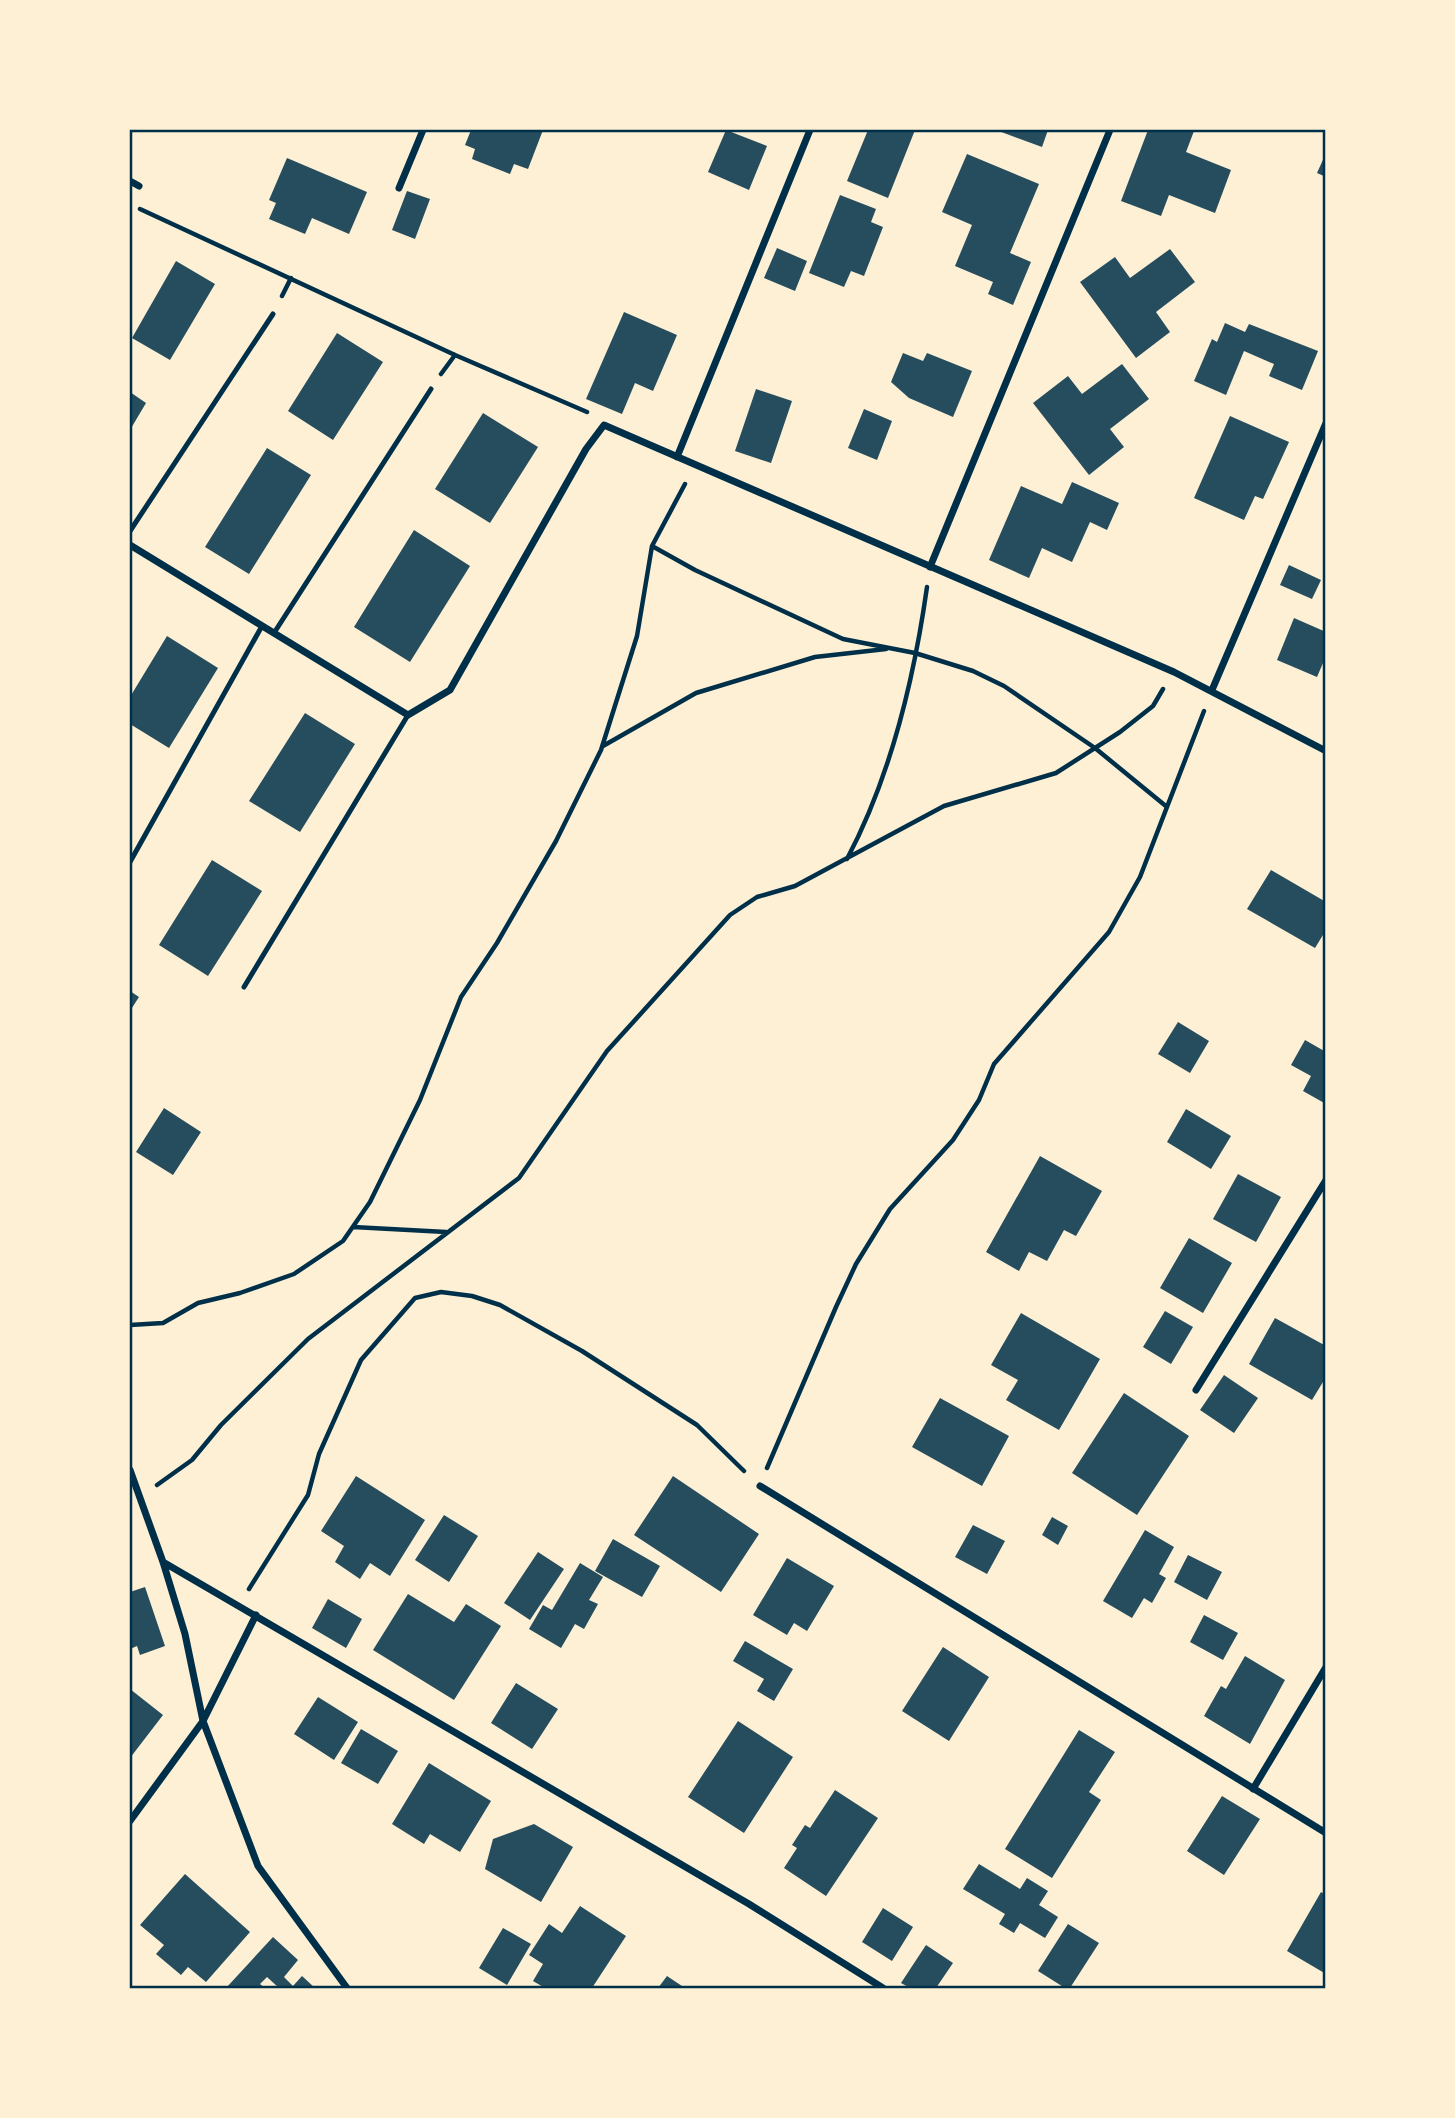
<svg xmlns="http://www.w3.org/2000/svg" width="1455" height="2118" font-family="Barlow,sans-serif">
  <style>
    .building { fill: #264d5e }
    .lines { fill: none; stroke-linecap: round; stroke-linejoin: round }
    .path { stroke: #003049; stroke-width: 4.5 }
    .service { stroke: #003049; stroke-width: 5 }
    .minor { stroke: #003049; stroke-width: 7 }
    .neatline { fill: none; stroke: #003049; stroke-width: 2.5 }
  </style>
  <rect width="100%" height="100%" fill="#fdf0d5"/>
  <path class="building" d="M471 130H543L528 169 514 164 510 174 472 159 475 149 465 145Z
    M726 130 767 146 749 190 708 172Z
    M868 130H915L888 198 847 181Z
    M996 130H1048L1042 147Z
    M1148 130 1194 131 1186 152 1231 170 1215 213 1169 195 1161 216 1121 201Z
    M1326 153V177L1317 173Z
    M967 154 1039 184 1010 253 1031 262 1013 305 988 294 993 282 955 266 972 225 942 212Z
    M287 158 367 192 349 234 312 218 305 234 269 219 276 203 269 200Z
    M407 191 430 199 415 239 392 230Z
    M840 195 876 209 871 222 883 227 864 276 851 271 844 287 809 273Z
    M777 248 807 261 795 291 764 278Z
    M1170 249 1195 282 1156 312 1170 332 1136 358 1080 282 1115 257 1130 278Z
    M176 261 215 284 170 360 132 338Z
    M624 312 677 335 653 391 635 383 622 414 586 399Z
    M1225 323 1245 332 1249 324 1318 351 1302 390 1269 376 1274 364 1244 351 1226 395 1194 381 1212 339 1217 342Z
    M337 333 383 362 333 440 288 411Z
    M903 353 923 361 927 353 972 371 953 417 909 398 891 382Z
    M1122 364 1149 399 1110 429 1124 447 1089 475 1033 403 1068 376 1082 394Z
    M756 389 792 401 771 463 735 451Z
    M130 392 146 403 130 430Z
    M864 409 892 421 877 460 848 448Z
    M483 413 538 447 490 523 435 489Z
    M1230 416 1289 442 1263 499 1255 496 1244 520 1194 498Z
    M267 448 311 475 249 574 205 547Z
    M1072 482 1119 503 1107 530 1090 522 1072 562 1042 548 1029 578 989 560 1021 486 1062 504Z
    M414 530 470 566 410 662 354 627Z
    M1289 565 1321 580 1312 599 1280 585Z
    M1294 618 1326 632V656L1317 677 1277 660Z
    M167 636 218 668 169 748 130 724V697Z
    M305 713 355 744 300 832 249 801Z
    M212 860 262 891 208 976 159 945Z
    M1271 870 1326 902V930L1315 948 1247 909Z
    M130 991 139 997 130 1011Z
    M1178 1022 1209 1041 1190 1073 1158 1054Z
    M1305 1040 1326 1052V1104L1303 1091 1311 1076 1291 1065Z
    M164 1108 201 1132 173 1175 136 1152Z
    M1186 1109 1231 1136 1211 1169 1167 1142Z
    M1040 1156 1102 1191 1076 1236 1064 1230 1047 1261 1029 1252 1019 1271 986 1252Z
    M1238 1174 1281 1197 1256 1242 1213 1219Z
    M1189 1238 1232 1263 1203 1313 1160 1288Z
    M1165 1311 1193 1327 1171 1364 1143 1347Z
    M1021 1313 1100 1359 1059 1430 1006 1400 1018 1380 991 1365Z
    M1275 1318 1326 1346V1377L1312 1400 1249 1364Z
    M1224 1375 1258 1398 1234 1433 1200 1410Z
    M1124 1393 1189 1436 1137 1515 1072 1473Z
    M940 1398 1009 1436 982 1486 912 1447Z
    M356 1476 425 1520 390 1576 370 1563 360 1579 335 1562 344 1546 321 1531Z
    M673 1476 759 1534 721 1592 634 1535Z
    M444 1515 478 1536 449 1582 415 1560Z
    M1052 1517 1068 1526 1058 1545 1042 1535Z
    M973 1525 1005 1541 987 1574 955 1557Z
    M1145 1530 1174 1547 1159 1574 1166 1578 1152 1603 1144 1598 1132 1618 1103 1601Z
    M613 1539 660 1566 642 1597 595 1571Z
    M538 1552 564 1569 530 1620 504 1603Z
    M1188 1555 1222 1572 1207 1600 1174 1582Z
    M787 1558 834 1586 807 1631 794 1623 787 1635 753 1615Z
    M580 1563 603 1577 589 1600 598 1604 584 1629 575 1624 561 1648 529 1629 543 1605 552 1610Z
    M145 1587 165 1646 140 1655 137 1646 130 1649V1592Z
    M408 1594 454 1622 466 1604 501 1626 454 1700 373 1650Z
    M328 1599 362 1619 346 1648 312 1628Z
    M1204 1615 1238 1633 1223 1660 1190 1642Z
    M745 1641 793 1669 774 1701 757 1691 764 1679 733 1661Z
    M943 1647 989 1677 949 1741 902 1711Z
    M1245 1656 1285 1680 1250 1744 1204 1716 1221 1686 1226 1689Z
    M516 1683 558 1709 532 1749 491 1723Z
    M130 1689 163 1715 130 1758Z
    M318 1697 358 1722 334 1760 294 1734Z
    M738 1721 793 1757 744 1833 688 1797Z
    M361 1729 398 1751 378 1784 341 1763Z
    M1079 1730 1115 1752 1089 1792 1101 1800 1052 1878 1005 1849Z
    M429 1763 491 1801 460 1852 430 1834 424 1844 392 1824Z
    M835 1790 878 1818 826 1896 784 1868 797 1848 792 1845 805 1825 810 1828Z
    M1222 1796 1260 1819 1224 1875 1187 1851Z
    M534 1824 573 1847 541 1902 485 1869 493 1839Z
    M979 1864 1020 1889 1027 1878 1048 1891 1039 1905 1058 1917 1045 1938 1020 1923 1014 1933 999 1924 1005 1914 963 1889Z
    M185 1874 250 1932 206 1982 188 1967 181 1975 156 1954 164 1945 140 1925Z
    M1321 1892 1326 1895V1974L1287 1951Z
    M580 1906 626 1936 592 1988H545L533 1981 543 1964 529 1955 549 1924 562 1933Z
    M883 1908 913 1927 892 1961 862 1942Z
    M1068 1924 1099 1943 1070 1988H1065L1038 1971Z
    M503 1928 531 1944 507 1985 479 1968Z
    M273 1937 298 1960 284 1977 293 1986 302 1976 315 1988H279L267 1977 260 1984 265 1988H226Z
    M926 1945 953 1963 936 1988H910L901 1983Z
    M667 1976 685 1988H658Z"/>
  <g class="lines">
    <path class="path" d="M140 209 455 355 587 412
      M282 296 291 278
      M441 374 455 355
      M652 546 695 570 843 639 915 653 973 671 1004 686 1095 748 1167 807
      M603 746 696 693 815 657 886 649
      M847 859C891 776 914 679 927 587
      M353 1227 446 1232
      M130 1325 163 1323 198 1303 240 1293 294 1274 343 1241 370 1202 420 1100 461 997 497 943 556 841 601 750 637 636 652 546 685 484
      M767 1468 836 1307 856 1264 890 1209 953 1140 979 1100 994 1064 1109 932 1140 877 1204 711
      M157 1485 192 1460 221 1425 308 1339 519 1178 607 1051 730 915 757 897 795 886 944 806 1056 773 1120 732 1153 706 1163 689
      M249 1589 308 1495 319 1454 361 1360 415 1298 441 1292 472 1296 500 1305 582 1351 697 1425 744 1471"/>
    <path class="service" d="M130 531 273 314
      M274 633 431 389
      M130 862 262 626
      M244 987 408 715"/>
    <path class="minor" d="M130 181 139 186
      M399 188 423 130
      M677 457 810 130
      M130 545 408 715 450 690 586 449 604 425 1174 672 1326 751
      M930 567 1110 130
      M1212 690 1326 423
      M1196 1390 1326 1180
      M130 1470 163 1562 185 1634 203 1721 258 1866 347 1988
      M760 1486 1326 1833
      M163 1562 749 1904 883 1988
      M1253 1789 1326 1667
      M130 1821 203 1721 256 1615"/>
  </g>
  <rect width="1455" height="2118" fill="none" stroke="#fdf0d5" stroke-width="262"/>
  <rect x="131" y="131" width="1193" height="1856" class="neatline"/>
</svg>
